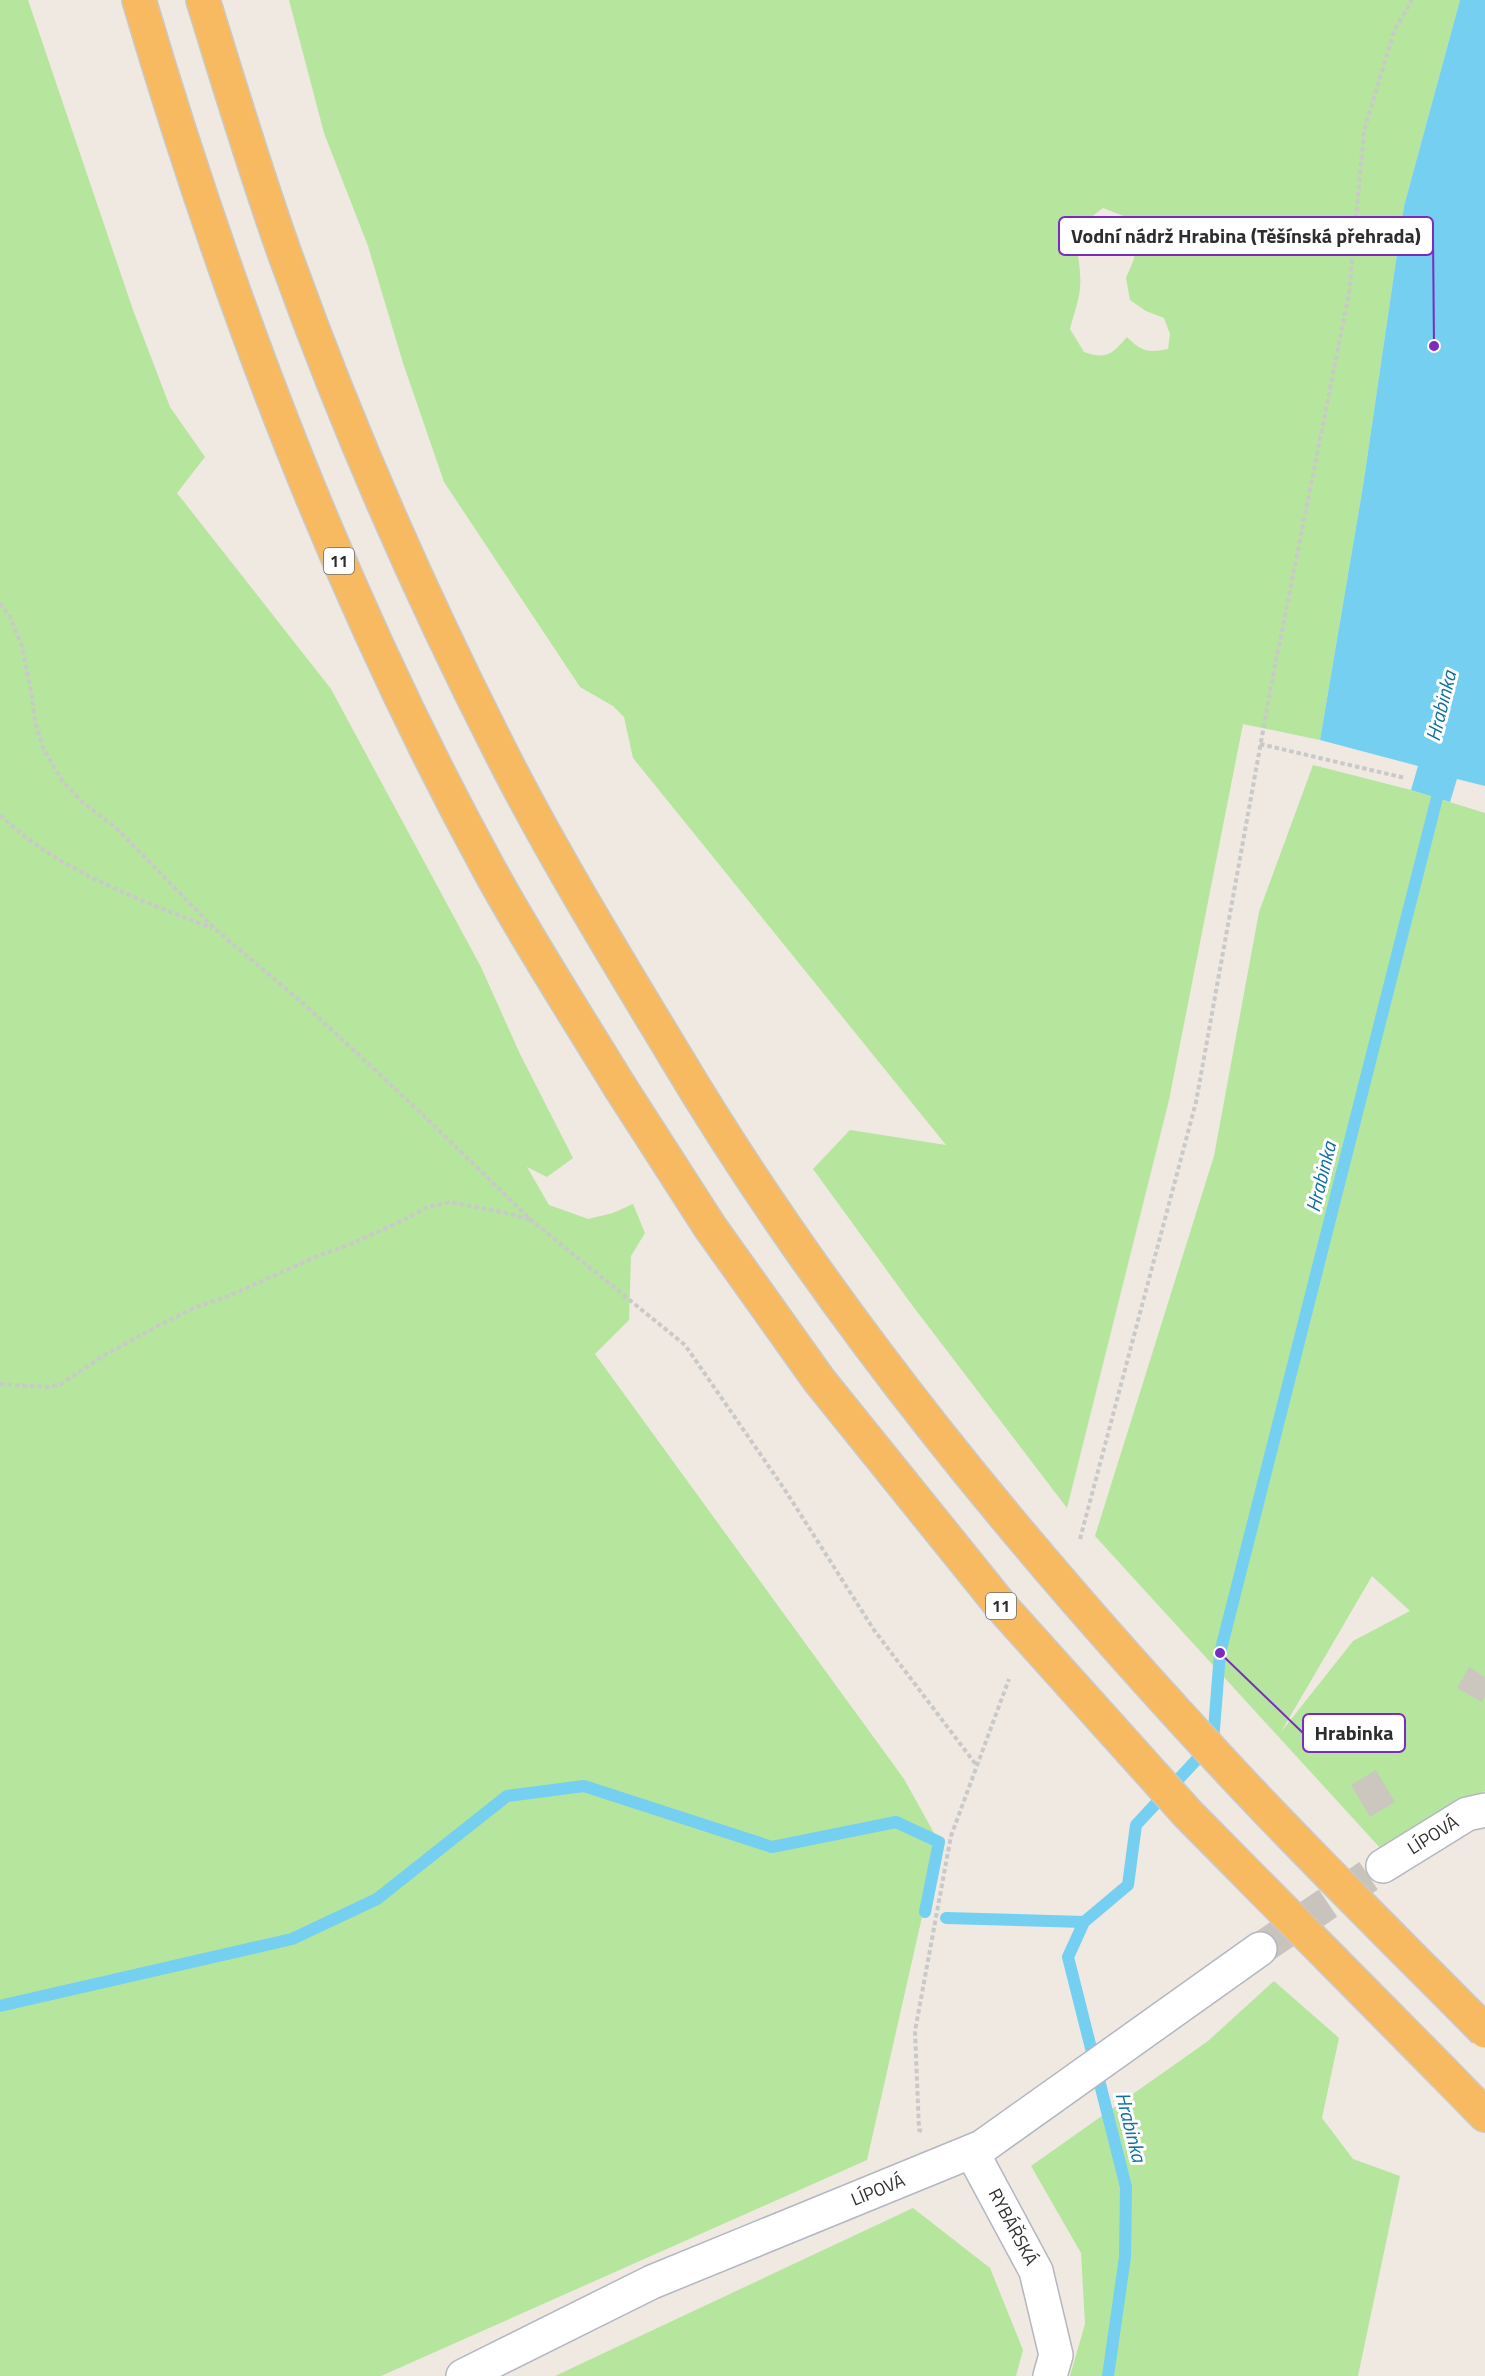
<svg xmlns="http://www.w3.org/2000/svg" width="1485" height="2376" font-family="'Titillium Web',sans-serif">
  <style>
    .green { fill: #b6e59e; fill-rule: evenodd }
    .water { fill: #75cff0 }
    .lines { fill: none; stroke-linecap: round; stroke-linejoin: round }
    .stream { stroke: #75cff0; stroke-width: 12 }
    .building { fill: #cbc7bf }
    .minor-tunnel { stroke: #c8c4bd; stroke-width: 33; stroke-dasharray: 33 16; stroke-linecap: butt }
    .minor-casing { stroke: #b4b7c1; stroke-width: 36 }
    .trunk-casing { stroke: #c9c9c9; stroke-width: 36 }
    .path { stroke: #c9c9c9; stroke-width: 4; stroke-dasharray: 4.5 3; stroke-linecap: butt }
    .minor { stroke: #fff; stroke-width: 33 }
    .trunk { stroke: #f8ba60; stroke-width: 33 }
    .trunk-bridge-casing { stroke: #c9c9c9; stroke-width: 36; stroke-linecap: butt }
    .trunk-bridge { stroke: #f8ba60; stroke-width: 33 }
    .labels { text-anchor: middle; stroke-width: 6; stroke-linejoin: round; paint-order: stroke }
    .shield { fill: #fff; stroke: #6d6d6d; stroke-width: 1.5 }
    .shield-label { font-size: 16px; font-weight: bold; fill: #2e2e2e }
    .street-label { font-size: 18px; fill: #2e2e2e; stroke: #fff }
    .water-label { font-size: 20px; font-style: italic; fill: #0d6fa3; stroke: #fff }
    .leader { fill: none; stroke: #7b2cbf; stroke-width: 2 }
    .callout-dot { fill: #7b2cbf; stroke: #fff; stroke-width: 2 }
    .callout { fill: #fff; stroke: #7b2cbf; stroke-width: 2 }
    .callout-label { font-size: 20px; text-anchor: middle; font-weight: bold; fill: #2e2e2e }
  </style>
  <rect width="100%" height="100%" fill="#efe9e1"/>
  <path class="green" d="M0 0H28L133 310 170 407 205 457 177 493 331 689 481 967 520 1054 573 1158 547 1177 527 1167 549 1205 566 1211 588 1219 613 1213 633 1204 645 1233 631 1256 629 1320 595 1354 904 1779 939 1842 867 2160 381 2376H0Z
    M289 0H1460L1404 206 1363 486 1320 740 1243 724 1169 1100 1067 1508 912 1305 813 1169 850 1130 946 1145 633 758 624 717 613 706 580 687 444 482 403 363 368 246 324 133ZM1103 208 1126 217 1134 246V259L1126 278 1130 300 1146 311 1164 318 1170 334 1168 349C1148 353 1142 352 1127 337 1112 354 1107 360 1084 352L1070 329C1073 316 1079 301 1080 288 1083 249 1062 237 1103 208Z
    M1313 765 1411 790 1485 813V1791L1382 1850 1095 1536 1214 1156 1259 912ZM1372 1576 1410 1611 1353 1641 1281 1732Z
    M1274 1981 1339 2038 1322 2118 1353 2159 1400 2176 1358 2376H1070L1085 2324 1081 2253 1031 2166 1208 2041Z
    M913 2208 990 2268 1023 2350 1016 2376H555Z"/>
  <path class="water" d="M1460 0H1485V786L1457 779 1450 802 1411 790 1418 766 1320 740 1363 486 1404 206Z"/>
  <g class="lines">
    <path class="stream" d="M946 1918 1084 1922
      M0 2006 292 1939 377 1899 507 1796 584 1786 772 1847 896 1822 939 1842 925 1912
      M1108 2376 1125 2257 1126 2187 1068 1957 1084 1922 1128 1885 1136 1825 1213 1742 1220 1653 1441 782"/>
  </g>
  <path class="building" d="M1469 1667 1485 1677V1696L1482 1702 1457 1688Z
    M1376 1770 1395 1802 1370 1817 1351 1785Z"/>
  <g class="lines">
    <path class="minor-tunnel" d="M1260 1949 1383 1866"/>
    <defs>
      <path id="minor" d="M1383 1866 1467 1814 1485 1810
        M972 2152 1036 2271 1056 2355 1050 2376
        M463 2376 652 2282 982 2147 1260 1949"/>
      <path id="trunk" d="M139 0C228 301 339 595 490 871 530 944 576 1015 620 1087
        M203 0C230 87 256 174 287 260 350 435 426 607 511 772 561 868 618 961 674 1054
        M1445 2074 1485 2115"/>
    </defs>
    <use href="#minor" class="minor-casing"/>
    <use href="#trunk" class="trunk-casing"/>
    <path class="path" d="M0 603 10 617 21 643 32 696 35 721 43 748 61 779 82 802 115 827 215 929 305 1005 420 1112 531 1220 685 1345 785 1490 874 1630 977 1766
      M1260 744 1405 778
      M0 815C59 871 137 899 212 928
      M0 1384 48 1387 61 1384 103 1356 167 1321 198 1306 229 1296 315 1257 353 1243 408 1218 427 1207 450 1202 507 1213 531 1220
      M1080 1539 1196 1102 1272 681 1349 293 1364 131 1394 31 1412 0
      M922 2131 919 2130 915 2031 951 1836 1009 1679"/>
    <use href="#minor" class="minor"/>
    <use href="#trunk" class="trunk"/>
    <defs>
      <path id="trunk-bridge" d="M674 1054C830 1316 1026 1552 1234 1775 1315 1862 1401 1946 1485 2031
        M620 1087 710 1227 819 1380 1002 1607 1188 1814 1445 2074"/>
    </defs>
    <use href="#trunk-bridge" class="trunk-bridge-casing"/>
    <use href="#trunk-bridge" class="trunk-bridge"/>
  </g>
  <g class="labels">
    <g class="shield">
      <rect x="324" y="548" width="30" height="26" rx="4.5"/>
      <rect x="986" y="1593" width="30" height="26" rx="4.5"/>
    </g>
    <g class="shield-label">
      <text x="339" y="567">11</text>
      <text x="1001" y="1612">11</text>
    </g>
    <g class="street-label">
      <text transform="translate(1433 1835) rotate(-32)" y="6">LÍPOVÁ</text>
      <text transform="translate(878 2190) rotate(-22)" y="6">LÍPOVÁ</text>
      <text transform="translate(1013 2227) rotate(62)" y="6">RYBÁŘSKÁ</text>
    </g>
    <g class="water-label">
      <text transform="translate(1441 706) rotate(-76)" y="7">Hrabinka</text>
      <text transform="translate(1321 1177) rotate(-76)" y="7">Hrabinka</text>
      <text transform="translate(1131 2127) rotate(76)" y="7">Hrabinka</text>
    </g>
  </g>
  <path class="leader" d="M1434 346L1433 236M1220 1653L1303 1733"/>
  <g class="callout-dot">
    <circle cx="1434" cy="346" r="6"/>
    <circle cx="1220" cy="1653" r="6"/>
  </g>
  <g class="callout">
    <rect x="1059" y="217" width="374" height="38" rx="6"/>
    <rect x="1303" y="1714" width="102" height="38" rx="6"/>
  </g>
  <g class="callout-label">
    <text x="1246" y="243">Vodní nádrž Hrabina (Těšínská přehrada)</text>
    <text x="1354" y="1740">Hrabinka</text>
  </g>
</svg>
